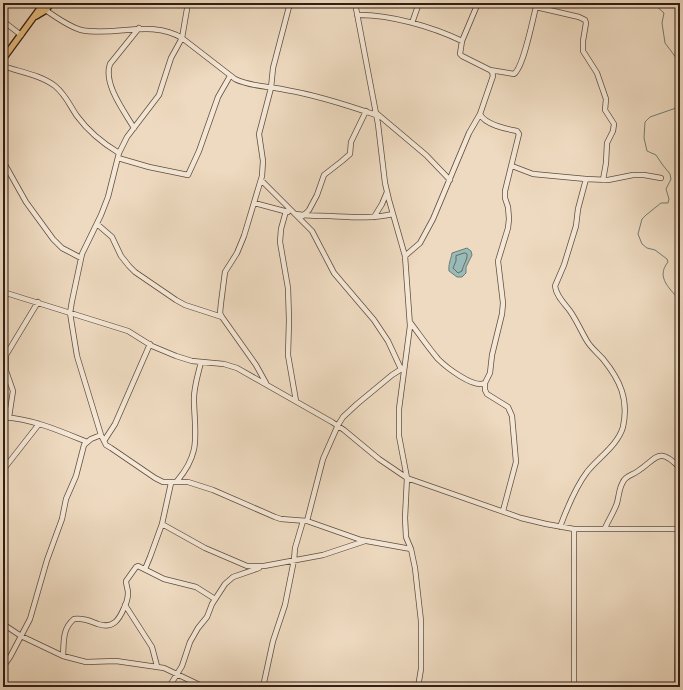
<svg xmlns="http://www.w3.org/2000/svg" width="683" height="690" font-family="'IM FELL Great Primer',serif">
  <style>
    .water { fill: #99bab6; stroke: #6f7c75 }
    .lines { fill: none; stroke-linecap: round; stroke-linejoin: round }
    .shore { stroke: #656c65; stroke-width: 1 }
    .stream { stroke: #6f7c75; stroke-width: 1 }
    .minor-casing { stroke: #604d3f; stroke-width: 6 }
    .major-casing { stroke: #311e14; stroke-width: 8 }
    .minor { stroke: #f4e7d6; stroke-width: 4.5 }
    .major { stroke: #e7bd80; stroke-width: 5.5 }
  </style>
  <rect width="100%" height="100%" fill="#eedac0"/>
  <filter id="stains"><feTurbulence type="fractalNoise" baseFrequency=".005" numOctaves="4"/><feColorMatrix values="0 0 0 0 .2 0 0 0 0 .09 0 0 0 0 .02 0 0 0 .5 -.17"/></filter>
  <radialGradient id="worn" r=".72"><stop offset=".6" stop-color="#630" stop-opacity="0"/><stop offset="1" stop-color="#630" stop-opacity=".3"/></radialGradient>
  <path class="water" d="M467 248 471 251 472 255 466 267V273L462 277H457L449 271C448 265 451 259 452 253Z"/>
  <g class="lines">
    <path class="shore" d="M465 253 467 254C468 259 463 265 462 271L458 273 453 268 456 261V256Z"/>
    <path class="stream" d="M653 3 664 13 662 23 665 43 680 63
      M680 105 679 107 650 117 645 122 644 138 647 151 656 155 662 164 670 174 671 179 666 189 669 199 668 203H661L646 215 642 219 638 234 642 244 647 248 655 250 667 259 668 262C655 278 671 289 680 301"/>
    <defs>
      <path id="minor" d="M36 3C48 12 67 26 81 30 115 37 151 19 182 38L235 79C251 87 269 86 286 90 316 95 347 105 376 115
        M188 3 182 38 171 58 159 95 127 137 119 153 108 197 101 215 82 254 72 301 70 313 77 356 101 435 106 445 111 448 155 478 163 482H188L213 490 275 517 281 519 307 521 361 540 411 549
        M355 3 378 124 385 183 389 200 405 256 410 326 399 409V436L407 478 405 518 406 537 411 549 415 568 421 621V669L418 687
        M478 3 462 41 460 54 462 56 490 70 514 74C524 67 533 17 537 3
        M536 7 579 17 585 20 586 23 583 41V51L597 73 606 99 605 110 614 124 613 131 607 143 606 163 603 180
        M357 15C389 14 433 27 462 41
        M3 21 21 35
        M412 23 419 3
        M3 66C20 72 41 75 55 86 66 95 70 106 77 116 88 131 104 144 119 153
        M375 112 426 155 450 180
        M480 114C485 125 507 129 517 131L519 134 505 191V198L508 207 509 219 508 228 498 261 503 303 502 314 492 355 490 373 485 383V390L487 394 508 407 512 416 516 462 503 511
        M134 128C124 111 103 84 110 64L139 28
        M118 158 149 167 188 175 199 151 218 97 230 76
        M3 161 26 202 53 239 62 248 81 258
        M512 166 533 174 586 179 608 180 633 175H644L661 178
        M261 180 312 231 334 273 374 320 388 341 401 369
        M254 203 288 212
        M286 211 281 229 280 242 288 288 289 320 288 355 296 401
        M295 214C307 216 318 216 330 216 351 217 372 219 393 214
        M303 216 309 210 317 195 324 175 342 161 350 154 351 142 366 111
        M374 217 382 204 387 192
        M97 224 112 237 121 256 129 266 135 272 176 300 185 305 222 317
        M405 256 420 243 433 219 469 133 480 114 493 76 492 72 490 70
        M3 292 128 331 152 346 176 356 192 361 224 364 237 368 332 422 344 430 379 459 407 478 521 518 546 524 574 529H680
        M410 322C419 334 428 347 438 359 446 367 474 389 485 383
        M266 383 256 365 222 317 220 313 221 303 225 272 237 253 244 236 262 176 263 161 259 134 271 88 273 68 290 3
        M3 417C33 419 60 431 87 442
        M9 417 13 391 6 371V355L38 302
        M104 441 115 424 150 344
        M3 470 39 424
        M177 481C201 453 195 436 194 402 193 389 198 375 201 362
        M171 483 162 524 205 548 247 566H264L323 555 365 541
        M307 521 323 459 338 425 343 417 357 404 392 375 403 368
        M560 527C567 508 575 488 587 472 598 458 618 445 623 427 629 399 620 380 603 359 598 353 591 348 587 341 581 331 577 321 570 311 565 304 556 296 555 286L564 265 576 226 578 209 586 179
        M605 528C609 519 614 512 617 503 619 496 619 488 623 482 625 476 633 475 638 471 657 459 658 445 680 468
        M145 569 150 557 162 524
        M125 605 152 647 157 666
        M3 624 21 636 63 656 86 662 116 661 164 668 204 687
        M63 656C64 642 62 629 74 619 83 618 90 621 98 624 113 629 119 620 124 608 126 604 128 599 128 593 128 589 126 585 126 581L136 567 138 566 164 579 196 587 215 599
        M3 667 10 657 30 619 47 560 62 519 66 499 76 476 84 445 91 439 101 435
        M169 687 182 666 190 642 198 628 207 617 212 604 225 584 233 577 259 568
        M263 687 273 641 285 605 294 560 295 548 303 521
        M574 687V529
        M677 687 679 529"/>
      <path id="major" d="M36 16 46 10 51 3
        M3 59 44 3"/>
    </defs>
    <use href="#minor" class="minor-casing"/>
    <use href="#major" class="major-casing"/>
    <use href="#minor" class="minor"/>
    <use href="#major" class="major"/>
  </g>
  <rect width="683" height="690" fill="none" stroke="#eedac0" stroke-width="16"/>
  <rect x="4" y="4" width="675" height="682" fill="none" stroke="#311e14" stroke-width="2"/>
  <rect x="8" y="8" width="667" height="674" fill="none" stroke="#311e14"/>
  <rect width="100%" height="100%" filter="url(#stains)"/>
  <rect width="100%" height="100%" fill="url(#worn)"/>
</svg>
